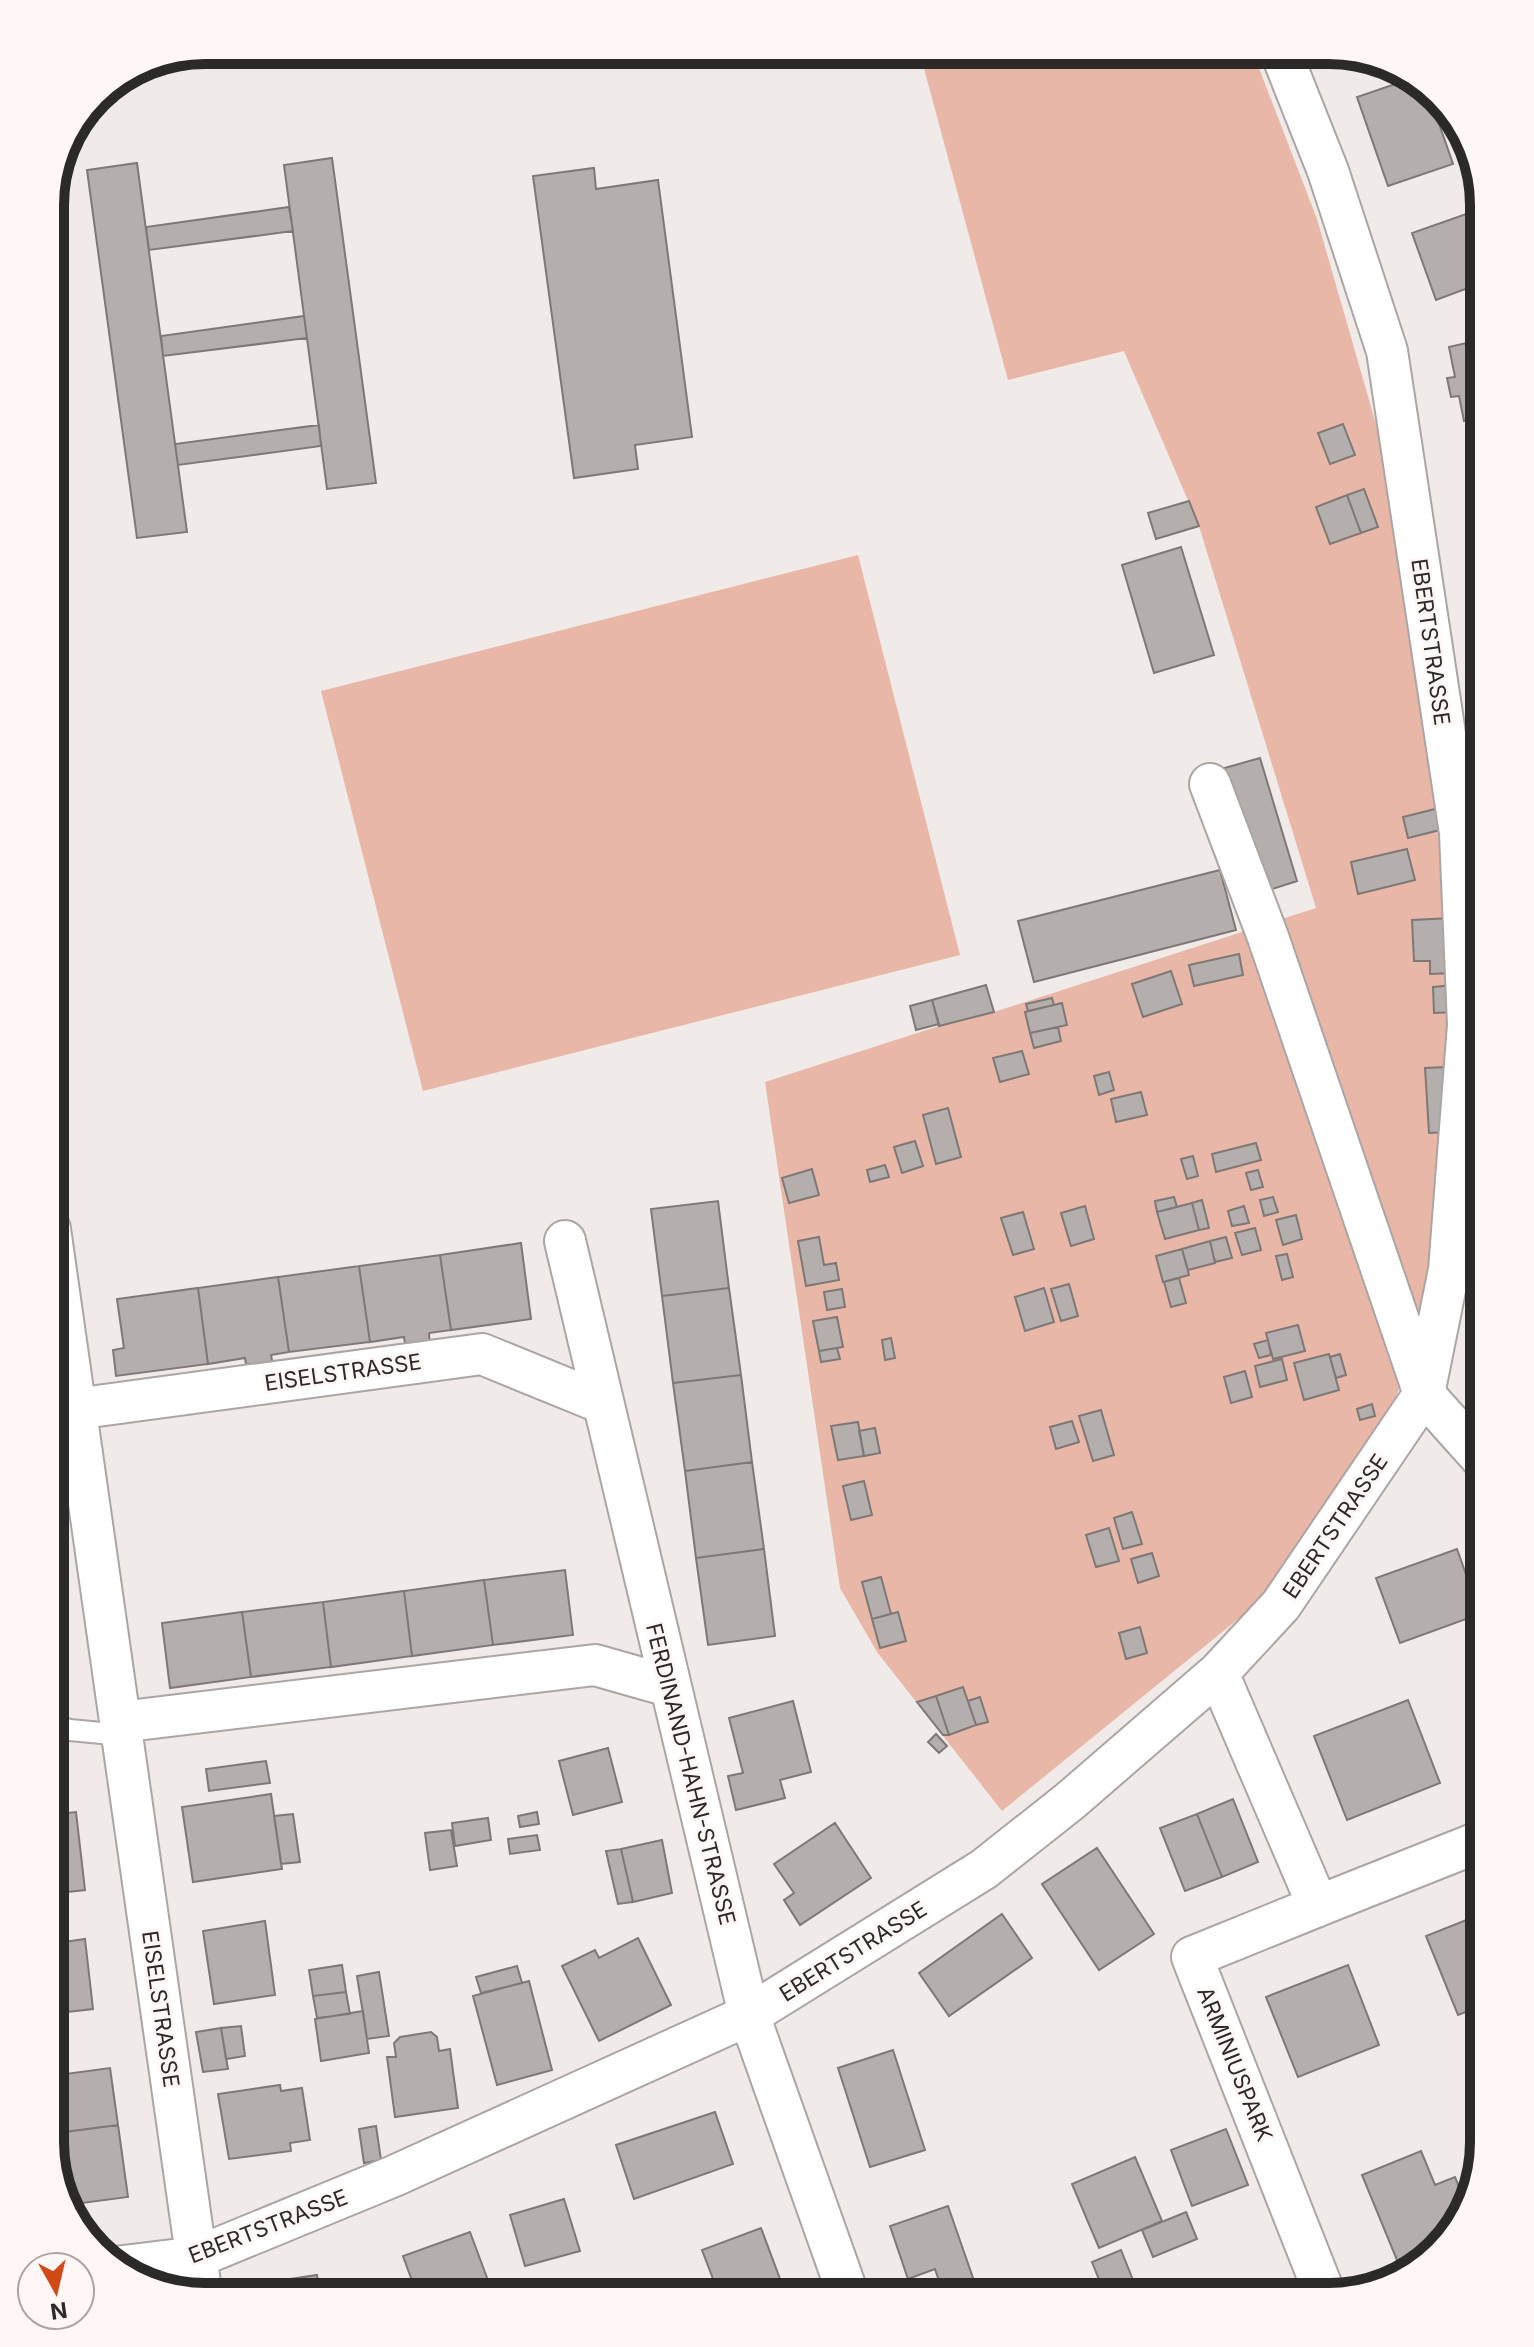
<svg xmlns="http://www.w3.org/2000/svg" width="1534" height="2347" font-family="Inter,sans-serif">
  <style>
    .green { fill: #e9b7a7 }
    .building { fill: #b4aeac; stroke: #7e7877; stroke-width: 2 }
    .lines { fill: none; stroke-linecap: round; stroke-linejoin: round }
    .lane-casing { stroke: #aba5a4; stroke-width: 24 }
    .street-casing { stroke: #aba5a4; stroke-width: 44 }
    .lane { stroke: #fff; stroke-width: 20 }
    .street { stroke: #fff; stroke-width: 40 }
    .labels { text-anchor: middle; stroke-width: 6; stroke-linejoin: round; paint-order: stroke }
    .street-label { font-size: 22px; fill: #2c2a29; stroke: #fef7f6 }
    .rim { fill: none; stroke: #2c2a29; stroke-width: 10 }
  </style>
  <rect width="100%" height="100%" fill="#f0eae8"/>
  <path class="green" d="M919 50H1252L1317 219 1386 459 1448 832 1457 1026 1432 1295 1394 1403 1269 1594 1002 1811 877 1652 840 1588 765 1082 939 1026 994 1012 1316 908 1199 526 1124 351 1008 380Z
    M858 555 960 955 423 1091 321 691Z"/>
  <path class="building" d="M1416 77 1427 89 1453 164 1388 186 1357 97Z
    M332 158 376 483 327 489 284 165Z
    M137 163 187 532 137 538 87 170Z
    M594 168 596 189 658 180 692 437 635 445 638 469 574 478 533 176Z
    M289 207 293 231 149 250 146 227Z
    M1469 213 1484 256V282L1436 300 1412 233Z
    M304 316 307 338 163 356 161 336Z
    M1484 339V417L1464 421 1459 396 1451 397 1447 378 1455 377 1449 347Z
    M1343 424 1355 455 1330 464 1318 433Z
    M319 425 321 446 178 465 175 444Z
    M1484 476V505H1479L1475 477Z
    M1364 489 1378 527 1361 533 1347 495Z
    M1347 495 1361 533 1330 544 1316 507Z
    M1189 501 1199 526 1156 539 1148 513Z
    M1479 505H1484V521L1472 523 1470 506Z
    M1484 521V576L1476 577 1469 523Z
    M1181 547 1214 655 1154 673 1122 565Z
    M1260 758 1297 881 1260 893 1214 771Z
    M1439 808 1444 829 1408 838 1403 817Z
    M1407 849 1415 880 1358 894 1351 862Z
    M1220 870 1236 930 1034 982 1018 921Z
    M1451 918 1453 973 1430 974V961H1414L1412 920Z
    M1239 954 1243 975 1194 986 1189 965Z
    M1171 971 1182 1004 1143 1017 1132 984Z
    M986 985 994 1012 939 1026 932 1000Z
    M1454 985 1455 1012 1434 1013 1433 987Z
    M1052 998 1054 1005 1028 1011 1026 1004Z
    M932 1000 939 1024 916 1030 910 1006Z
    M1062 1003 1067 1025 1030 1033 1025 1012Z
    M1058 1027 1061 1041 1034 1048 1030 1033Z
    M1022 1051 1029 1074 1000 1082 993 1058Z
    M1447 1067 1449 1132 1429 1133 1425 1068Z
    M1109 1072 1114 1090 1099 1095 1094 1076Z
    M1141 1092 1147 1115 1116 1122 1111 1099Z
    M948 1108 961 1157 936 1164 923 1115Z
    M915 1141 923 1166 902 1173 894 1147Z
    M1256 1143 1261 1160 1216 1172 1212 1154Z
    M1193 1156 1198 1176 1187 1179 1181 1159Z
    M885 1165 889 1177 870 1182 867 1170Z
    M812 1169 819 1195 789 1203 782 1178Z
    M1258 1170 1263 1187 1251 1190 1246 1173Z
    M1174 1197 1177 1207 1157 1212 1155 1201Z
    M1273 1197 1278 1212 1264 1216 1260 1200Z
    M1484 1198V1252L1481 1253 1472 1200Z
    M1202 1200 1209 1228 1199 1230 1192 1203Z
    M718 1201 729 1288 662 1296 651 1209Z
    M1192 1203 1199 1230 1165 1239 1157 1212Z
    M1085 1206 1094 1239 1071 1246 1061 1213Z
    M1244 1206 1249 1223 1232 1226 1228 1211Z
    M1023 1212 1034 1249 1013 1255 1001 1218Z
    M1296 1215 1302 1239 1283 1245 1276 1220Z
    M1255 1228 1261 1250 1242 1255 1235 1233Z
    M819 1237 824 1265 836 1263 839 1280 806 1286 798 1241Z
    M1226 1237 1232 1258 1215 1262 1210 1241Z
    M1210 1241 1215 1263 1188 1270 1182 1249Z
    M521 1243 531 1319 451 1330 440 1255Z
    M1182 1249 1189 1275 1163 1282 1156 1256Z
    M1287 1254 1293 1277 1282 1280 1276 1256Z
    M440 1255 451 1330 429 1333 430 1346 406 1349 404 1337 370 1342 359 1266Z
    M359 1266 370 1342 289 1352 278 1277Z
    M278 1277 289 1352 271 1355 273 1366 247 1370 245 1358 208 1364 198 1288Z
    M1179 1278 1186 1303 1171 1307 1164 1282Z
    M1069 1284 1078 1316 1061 1321 1051 1289Z
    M198 1288 208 1364 116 1376 113 1350 124 1348 117 1299Z
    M729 1288 741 1375 673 1383 662 1296Z
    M1044 1288 1054 1322 1025 1331 1015 1297Z
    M842 1289 845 1307 827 1310 824 1292Z
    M837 1317 843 1347 819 1351 813 1321Z
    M1298 1325 1305 1351 1273 1359 1266 1333Z
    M891 1338 895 1358 885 1360 882 1340Z
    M1268 1340 1271 1355 1259 1358 1254 1344Z
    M837 1348 840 1359 821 1362 819 1351Z
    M1329 1354 1339 1390 1304 1400 1294 1363Z
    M1340 1354 1346 1375 1336 1378 1330 1357Z
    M1282 1359 1287 1380 1260 1387 1255 1366Z
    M1245 1371 1252 1397 1231 1403 1224 1377Z
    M741 1375 752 1462 685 1471 673 1383Z
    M1372 1404 1375 1416 1360 1420 1357 1409Z
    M1101 1410 1114 1455 1093 1461 1079 1416Z
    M1072 1421 1079 1442 1056 1449 1050 1427Z
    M858 1422 864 1456 838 1460 831 1426Z
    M875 1428 880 1453 864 1456 859 1431Z
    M752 1462 764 1549 696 1558 685 1471Z
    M864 1481 872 1515 851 1520 843 1486Z
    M1132 1512 1142 1544 1123 1549 1114 1518Z
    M1109 1528 1119 1561 1096 1567 1086 1535Z
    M764 1549 775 1636 708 1645 696 1558Z
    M1457 1549 1480 1614 1400 1643 1376 1578Z
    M1152 1553 1159 1576 1138 1583 1131 1559Z
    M565 1570 573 1635 493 1645 484 1580Z
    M881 1577 891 1614 872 1619 862 1582Z
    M484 1580 493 1645 412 1656 404 1591Z
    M50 1586 57 1642 50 1643Z
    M404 1591 412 1656 331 1667 323 1602Z
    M323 1602 331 1667 251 1677 242 1612Z
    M242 1612 251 1677 170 1688 162 1623Z
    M898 1612 906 1641 880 1648 872 1619Z
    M1140 1627 1147 1653 1126 1659 1119 1633Z
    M963 1687 976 1725 949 1735 936 1696Z
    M936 1696 949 1735H943L917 1702Z
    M980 1697 988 1722 976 1725 968 1701Z
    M1408 1700 1440 1783 1347 1820 1314 1736Z
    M793 1701 811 1772 780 1780 785 1798 736 1810 728 1776 743 1773 729 1718Z
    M936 1734 947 1746 939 1753 928 1742Z
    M608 1748 622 1802 573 1815 559 1761Z
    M266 1761 270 1783 209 1791 206 1769Z
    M271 1794 282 1869 193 1882 182 1807Z
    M1233 1799 1258 1862 1222 1877 1197 1814Z
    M76 1812 85 1890 50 1894V1815Z
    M537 1812 539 1824 520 1827 518 1816Z
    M293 1814 300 1862 281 1864 274 1816Z
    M1197 1814 1222 1877 1185 1891 1160 1828Z
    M488 1818 491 1840 455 1846 452 1823Z
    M835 1823 871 1878 800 1925 784 1900 794 1893 774 1864Z
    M451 1830 457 1866 430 1870 425 1833Z
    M537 1835 540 1850 510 1854 508 1839Z
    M662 1840 672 1893 633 1902 621 1849Z
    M1097 1848 1154 1934 1099 1970 1042 1884Z
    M621 1849 633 1902 618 1904 606 1851Z
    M1484 1913V2005L1458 2015 1426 1936Z
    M1002 1914 1032 1958 949 2016 919 1973Z
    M265 1921 275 1995 214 2004 203 1931Z
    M638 1938 671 2005 599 2041 562 1966 595 1950 599 1958Z
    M85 1939 93 2009 50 2014V1944Z
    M342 1965 346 1992 313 1996 309 1970Z
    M1348 1965 1379 2045 1298 2077 1266 1997Z
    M517 1966 522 1983 481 1993 476 1977Z
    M379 1972 389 2036 367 2039 357 1976Z
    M529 1981 552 2070 497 2085 473 1996Z
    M346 1992 350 2014 317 2018 313 1996Z
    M363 2011 369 2053 321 2061 315 2019Z
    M241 2026 245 2056 226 2059 221 2028Z
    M221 2028 228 2069 203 2072 196 2032Z
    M431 2032 437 2037 439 2051 450 2049 458 2108 395 2117 387 2057H396L394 2043 400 2037Z
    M893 2050 925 2150 870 2167 838 2068Z
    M110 2068 118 2125 56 2133 50 2076Z
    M280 2085 281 2091 302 2088 310 2140 290 2143 291 2151 229 2159 218 2094Z
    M715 2112 733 2164 634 2199 616 2145Z
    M118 2125 128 2197 67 2205 50 2134Z
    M376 2126 381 2160 364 2163 359 2129Z
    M1226 2129 1248 2185 1192 2206 1171 2150Z
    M1421 2151 1435 2185 1455 2177 1467 2206 1463 2220 1431 2252 1399 2265 1362 2175Z
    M1135 2157 1162 2221 1099 2248 1072 2184Z
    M564 2199 580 2251 525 2266 510 2215Z
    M948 2206 973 2278 942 2290 935 2269 908 2279 890 2226Z
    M1186 2212 1197 2239 1153 2257 1142 2230Z
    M761 2228 783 2287 756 2297H720L702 2250Z
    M470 2232 493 2294 486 2297H418L403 2256Z
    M1121 2250 1139 2295 1106 2297 1092 2262Z
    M317 2275 321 2297H251L250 2285Z"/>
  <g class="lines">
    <defs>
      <path id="lane" d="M50 1724 70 1730 122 1735"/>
      <path id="street" d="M1210 784 1268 937 1424 1394 1484 1461
        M50 1229 202 2297
        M565 1241 749 2015 849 2297
        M75 1409 482 1354 602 1403
        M1218 1673 1318 1906 1192 1957 1326 2297
        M120 1722 595 1665 669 1686
        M1318 1906 1484 1840
        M115 2267 197 2257 394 2176 749 2015 984 1869 1070 1801 1218 1673 1281 1605 1424 1394 1449 1270 1468 1025 1460 833 1387 351 1328 171 1280 50"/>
    </defs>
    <use href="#lane" class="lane-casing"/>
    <use href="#street" class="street-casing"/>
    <use href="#lane" class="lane"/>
    <use href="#street" class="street"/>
  </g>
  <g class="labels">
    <g class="street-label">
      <text transform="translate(1431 642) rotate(82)" y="8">EBERTSTRASSE</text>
      <text transform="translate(343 1372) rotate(-8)" y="8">EISELSTRASSE</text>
      <text transform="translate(1335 1526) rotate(-56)" y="8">EBERTSTRASSE</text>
      <text transform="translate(691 1774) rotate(76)" y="8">FERDINAND-HAHN-STRASSE</text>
      <text transform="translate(853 1951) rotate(-32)" y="8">EBERTSTRASSE</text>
      <text transform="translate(161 2009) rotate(82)" y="8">EISELSTRASSE</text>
      <text transform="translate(1235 2064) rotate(68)" y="8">ARMINIUSPARK</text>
      <text transform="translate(268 2226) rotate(-21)" y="8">EBERTSTRASSE</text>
    </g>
  </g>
  <path d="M0 0H1534V2347H0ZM205 64H1329A141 141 0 0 1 1470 205V2142A141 141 0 0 1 1329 2283H205A141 141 0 0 1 64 2142V205A141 141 0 0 1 205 64Z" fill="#fef7f6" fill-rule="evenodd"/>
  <path class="rim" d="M205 64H1329A141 141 0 0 1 1470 205V2142A141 141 0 0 1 1329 2283H205A141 141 0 0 1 64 2142V205A141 141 0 0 1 205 64Z"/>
  <g transform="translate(56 2291) rotate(172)"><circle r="38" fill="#fef7f6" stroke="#aaa5a4" stroke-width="2"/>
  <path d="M0-6L14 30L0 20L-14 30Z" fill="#d04917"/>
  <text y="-12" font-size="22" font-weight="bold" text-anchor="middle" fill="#2c2a29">N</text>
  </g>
</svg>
